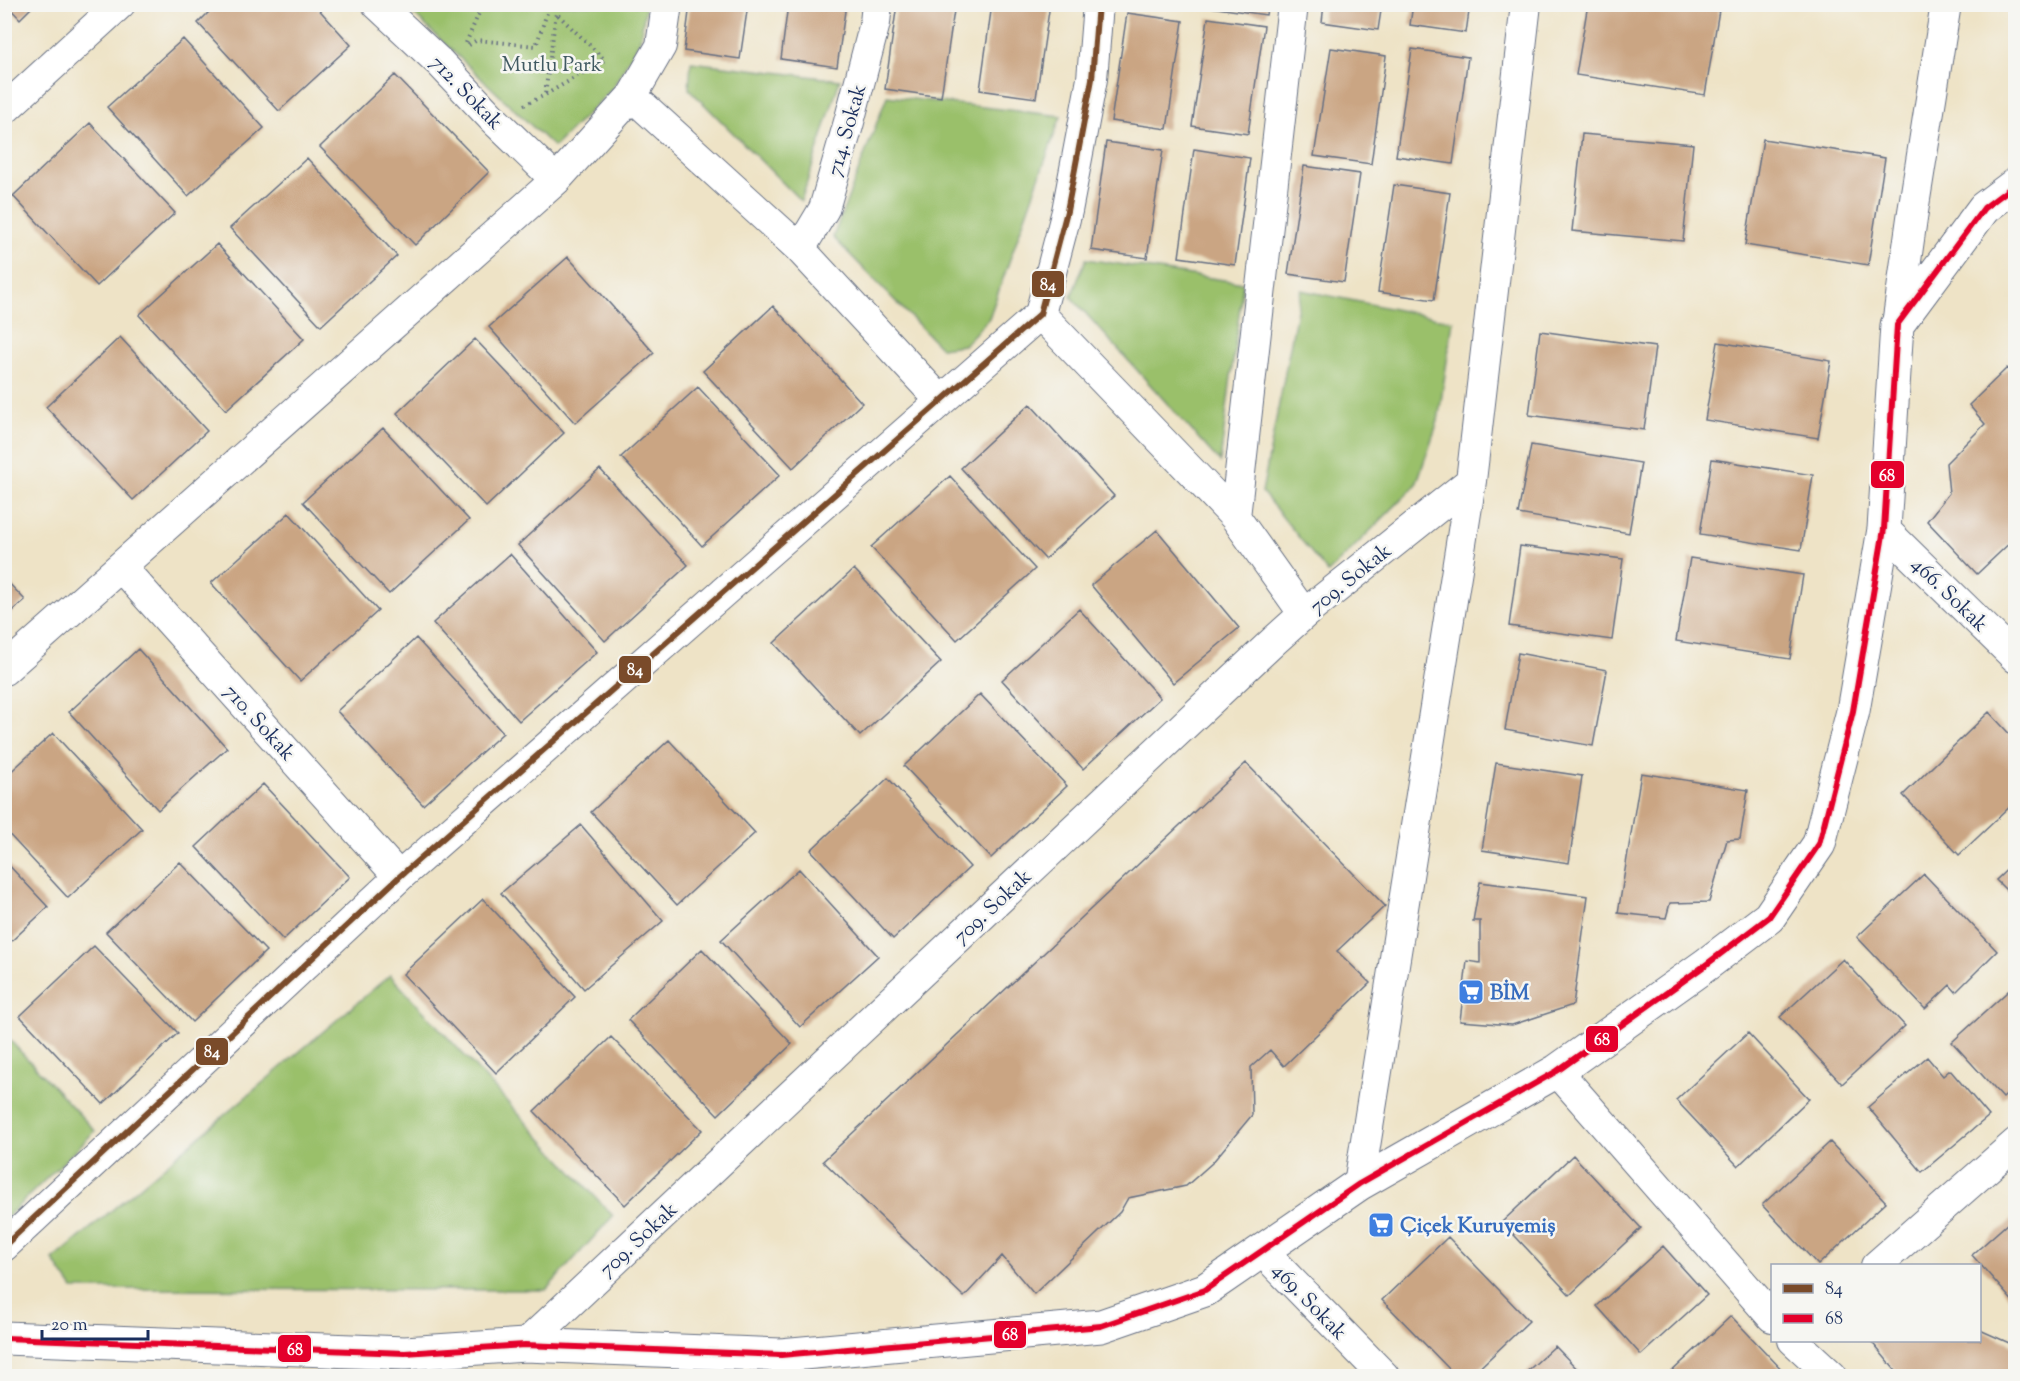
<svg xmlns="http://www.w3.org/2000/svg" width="2020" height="1381" font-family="'Sorts Mill Goudy',serif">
  <rect width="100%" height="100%" fill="#f6f6f2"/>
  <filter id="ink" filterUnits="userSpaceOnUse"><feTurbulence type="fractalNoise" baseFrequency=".0167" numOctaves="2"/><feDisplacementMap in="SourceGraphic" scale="12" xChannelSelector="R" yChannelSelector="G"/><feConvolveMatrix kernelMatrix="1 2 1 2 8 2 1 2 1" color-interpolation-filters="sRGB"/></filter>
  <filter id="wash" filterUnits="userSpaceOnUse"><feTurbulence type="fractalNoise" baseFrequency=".008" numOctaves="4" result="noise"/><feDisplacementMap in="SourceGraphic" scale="24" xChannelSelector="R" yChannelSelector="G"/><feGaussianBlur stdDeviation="1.35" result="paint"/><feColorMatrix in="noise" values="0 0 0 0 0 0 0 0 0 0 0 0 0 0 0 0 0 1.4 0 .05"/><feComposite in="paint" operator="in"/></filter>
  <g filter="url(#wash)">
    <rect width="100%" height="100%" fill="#eee3c6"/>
    <path fill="#9ac06b" stroke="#5a7864" stroke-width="1.5" d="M404,5H646L640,40L612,89L554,147Z
      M691,62L840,80L801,201L689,89Z
      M887,96L1061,116L989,318L964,345L941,348L833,237Z
      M1086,259L1243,283L1220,462L1071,297Z
      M1301,290L1453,321L1438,421L1416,485L1328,573L1262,492Z
      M390,975L613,1216L546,1290L73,1289L53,1260Z
      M5,1035L95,1131L5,1219Z"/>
    <g id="blocks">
      <path fill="#caa583" d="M6,4H35L20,19Z
        M217,4H314L351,45L279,111L198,23Z
        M690,4H748L740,59L684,51Z
        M788,4H846L837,67L781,59Z
        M897,4H955L941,97L885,89Z
        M992,4H1050L1036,98L980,90Z
        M1210,4H1268L1266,15L1210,7Z
        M1324,4H1382L1378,30L1322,22Z
        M1413,4H1470L1466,33L1410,25Z
        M1588,4H1720L1705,95L1576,75Z
        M1127,13L1183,21L1167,129L1111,121Z
        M1208,18L1264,26L1248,134L1192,126Z
        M183,39L264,128L188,196L107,107Z
        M1331,48L1386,56L1371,164L1314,156Z
        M1412,49L1468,57L1453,164L1396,156Z
        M395,75L489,172L415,245L320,147Z
        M90,123L175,213L97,286L13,196Z
        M1582,134L1693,144L1683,241L1572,231Z
        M1763,139L1885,158L1868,265L1745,245Z
        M1106,142L1163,150L1147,258L1091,250Z
        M1194,149L1250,158L1235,265L1179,257Z
        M307,158L397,256L321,326L230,228Z
        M1304,166L1360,174L1344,282L1288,274Z
        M1394,185L1450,193L1434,300L1378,292Z
        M217,244L304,339L226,410L139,315Z
        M568,257L654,353L575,423L489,327Z
        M773,306L862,403L793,468L703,371Z
        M1540,331L1655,347L1644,430L1529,415Z
        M120,337L207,431L133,500L46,407Z
        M475,339L564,433L486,507L397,413Z
        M1718,342L1831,361L1818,438L1705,420Z
        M2007,368L2016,377V537L1977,574L1927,521L1949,493L1946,463L1985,424L1969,405Z
        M698,387L780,475L702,546L621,457Z
        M1030,404L1114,496L1045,559L961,468Z
        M383,428L469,520L389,594L303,502Z
        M1531,445L1641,463L1629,533L1518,514Z
        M1712,459L1813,475L1801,550L1700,534Z
        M600,469L688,565L605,641L518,545Z
        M950,476L1035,569L957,640L871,547Z
        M289,513L378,611L300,681L211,583Z
        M1157,530L1239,628L1173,683L1091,585Z
        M1520,546L1623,559L1612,640L1509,626Z
        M510,554L597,652L519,721L433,623Z
        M1690,558L1803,575L1790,659L1676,641Z
        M854,569L941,662L860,736L774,643Z
        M4,578L25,600L4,619Z
        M1079,609L1160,698L1083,769L1002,680Z
        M416,638L503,733L423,805L337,711Z
        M138,649L227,748L158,810L69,712Z
        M1518,653L1607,670L1593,746L1505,730Z
        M980,694L1067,786L991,858L904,766Z
        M1989,712L2016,741V801L1959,855L1903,795Z
        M53,733L142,829L68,898L4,829V778Z
        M669,740L755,833L677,905L591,812Z
        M1246,763L1385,906L1337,951L1370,983L1284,1066L1270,1050L1251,1067L1252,1115L1212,1163L1186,1186L1128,1198L1120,1212L1034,1294L1002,1256L964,1297L823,1161Z
        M1496,763L1582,776L1569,863L1482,850Z
        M1641,773L1748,790L1740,839L1727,840L1709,902L1670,903L1666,918L1618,913Z
        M888,778L970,867L893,939L811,850Z
        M263,784L350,877L283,940L196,847Z
        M581,825L663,921L584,989L501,893Z
        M4,860L48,907L4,948Z
        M2016,861V900L1996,880Z
        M180,862L266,951L192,1022L106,932Z
        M799,869L878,956L800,1027L721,940Z
        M1924,874L1997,951L1956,992L1950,985L1925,1009L1857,937Z
        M1480,882L1588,896L1573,1005L1512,1025L1460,1021L1467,961L1480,963V921H1473Z
        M483,899L575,997L496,1073L403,974Z
        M94,946L178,1033L103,1104L20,1016Z
        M702,949L792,1044L718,1115L628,1020Z
        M1843,959L1905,1026L1842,1084L1780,1017Z
        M2016,984V1086L2003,1098L1952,1042Z
        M1748,1033L1809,1099L1738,1166L1676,1100Z
        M611,1037L702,1130L625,1205L534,1111Z
        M1927,1057L1943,1076L1950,1070L1989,1116L1922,1172L1868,1107Z
        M1830,1142L1886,1202L1818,1265L1762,1205Z
        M1573,1155L1641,1228L1570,1295L1502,1222Z
        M2016,1216V1305L1972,1255Z
        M1448,1237L1529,1321L1471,1376H1456L1382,1300Z
        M1663,1246L1707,1295L1641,1355L1597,1306Z
        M1731,1316L1787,1375L1667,1376Z
        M1980,1330L2016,1346V1376H1900L1870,1340H1980Z
        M1555,1346L1584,1376H1522Z"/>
    </g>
  </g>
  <g filter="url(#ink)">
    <use href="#blocks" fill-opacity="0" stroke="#656e82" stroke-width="1.5"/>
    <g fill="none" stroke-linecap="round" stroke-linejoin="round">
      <g stroke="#656e82" stroke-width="32">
        <path id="minor" d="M377,4L440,63L493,119L556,180
          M632,96L800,249L940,400
          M4,110L120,4
          M800,249L824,209L849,122L875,23L877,4
          M1040,314L1235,517L1304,614
          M1897,325L1912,218L1946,4
          M1235,517L1293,4
          M1884,529L2016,658
          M121,567L399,877
          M4,670L556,180L632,96L661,46L667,4
          M1557,1071L1772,1317
          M1359,1184L1471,481L1526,4
          M4,1246L399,877L1040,314L1067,211L1092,79L1098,4
          M1262,1251L1384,1376
          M1876,1266L2016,1143
          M1793,1340L1832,1376
          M525,1345L1275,640L1304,614L1471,481"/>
      </g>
      <g stroke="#656e82" stroke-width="35">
        <path id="tertiary" d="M4,1338L405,1353L525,1345L781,1355L1101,1326L1205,1290L1359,1184L1557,1071L1707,964L1769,917L1819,844L1853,711L1884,529L1897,325L1984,208L2016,184"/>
      </g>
      <path stroke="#656e82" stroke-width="4" stroke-dasharray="1.5 4.5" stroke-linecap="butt" d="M466,43L483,4
        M469,45L477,40L536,46L550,4
        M524,105L545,95L605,60L556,13L545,95"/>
      <use href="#minor" stroke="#fff" stroke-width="30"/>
      <use href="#tertiary" stroke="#fff" stroke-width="33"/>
      <g stroke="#f6f6f2" stroke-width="10">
        <path id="bus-1" d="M4,1246L399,877L1040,314L1067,211L1092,79L1098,4"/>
      </g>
      <g stroke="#f6f6f2" stroke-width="10">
        <path id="bus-2" d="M4,1338L405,1353L525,1345L781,1355L1101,1326L1205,1290L1359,1184L1557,1071L1707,964L1769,917L1819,844L1853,711L1884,529L1897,325L1984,208L2016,184"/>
      </g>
      <use href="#bus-1" stroke="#7a4b2a" stroke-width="6"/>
      <use href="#bus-2" stroke="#e4002b" stroke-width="6"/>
    </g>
  </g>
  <defs>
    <g id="supermarket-square" transform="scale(1.35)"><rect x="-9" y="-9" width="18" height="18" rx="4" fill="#3f7fe0" stroke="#f6f6f2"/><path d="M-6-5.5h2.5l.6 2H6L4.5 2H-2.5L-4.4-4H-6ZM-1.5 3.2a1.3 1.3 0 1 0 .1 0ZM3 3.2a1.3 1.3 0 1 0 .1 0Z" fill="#fff"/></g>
  </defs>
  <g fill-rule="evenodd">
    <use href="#supermarket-square" x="1471" y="992"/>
    <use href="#supermarket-square" x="1381" y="1225"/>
  </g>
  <g text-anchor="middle" stroke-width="5" stroke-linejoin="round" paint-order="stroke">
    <g font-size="21" fill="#415a62" stroke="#f6f6f2">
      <text x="552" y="71">Mutlu Park</text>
    </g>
    <g font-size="21" fill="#1b2f5e" stroke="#f6f6f2">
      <text transform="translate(467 92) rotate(46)" y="7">712. Sokak</text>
      <text transform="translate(846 130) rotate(-74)" y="7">714. Sokak</text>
      <text transform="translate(1350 578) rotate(-39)" y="7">709. Sokak</text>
      <text transform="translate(1950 594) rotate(44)" y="7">466. Sokak</text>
      <text transform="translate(260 722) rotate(48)" y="7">710. Sokak</text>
      <text transform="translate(992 906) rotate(-43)" y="7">709. Sokak</text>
      <text transform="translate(638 1239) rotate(-43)" y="7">709. Sokak</text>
      <text transform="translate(1310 1301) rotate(46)" y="7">469. Sokak</text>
    </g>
    <g font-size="21" font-weight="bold" fill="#366cbe" stroke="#f6f6f2" text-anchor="start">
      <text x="1490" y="999">BİM</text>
      <text x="1400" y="1232">Çiçek Kuruyemiş</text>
    </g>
  </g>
  <g stroke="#f6f6f2" stroke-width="2">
    <rect x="1031" y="270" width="34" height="28" rx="6" fill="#7a4b2a"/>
    <rect x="1870" y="460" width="35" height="29" rx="6" fill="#e4002b"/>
    <rect x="618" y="655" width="34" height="29" rx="6" fill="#7a4b2a"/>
    <rect x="1585" y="1025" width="34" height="28" rx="6" fill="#e4002b"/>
    <rect x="195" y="1037" width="34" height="29" rx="6" fill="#7a4b2a"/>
    <rect x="993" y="1320" width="34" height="29" rx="6" fill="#e4002b"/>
    <rect x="277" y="1334" width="35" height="29" rx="6" fill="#e4002b"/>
  </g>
  <g font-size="16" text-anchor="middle" font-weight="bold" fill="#fff">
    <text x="1048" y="290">84</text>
    <text x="1887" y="481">68</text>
    <text x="635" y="675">84</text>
    <text x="1602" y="1045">68</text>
    <text x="212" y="1057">84</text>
    <text x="1010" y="1340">68</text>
    <text x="295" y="1355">68</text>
  </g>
  <rect width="2020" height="1381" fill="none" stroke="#f6f6f2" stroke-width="24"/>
  <rect x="1771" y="1264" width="210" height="78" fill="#f6f6f2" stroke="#9ea6b7" stroke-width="1.5"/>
  <rect x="1783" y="1284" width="30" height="9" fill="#7a4b2a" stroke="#9ea6b7" stroke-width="1.5"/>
  <text x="1825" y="1294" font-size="18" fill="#1b2f5e">84</text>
  <rect x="1783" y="1314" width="30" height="9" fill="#e4002b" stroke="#9ea6b7" stroke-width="1.5"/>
  <text x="1825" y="1324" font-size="18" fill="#1b2f5e">68</text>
  <path d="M42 1330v9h106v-9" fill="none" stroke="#1b2f5e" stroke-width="3"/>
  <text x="51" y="1330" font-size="18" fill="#1b2f5e" stroke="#f6f6f2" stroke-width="4.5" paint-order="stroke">20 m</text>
</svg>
